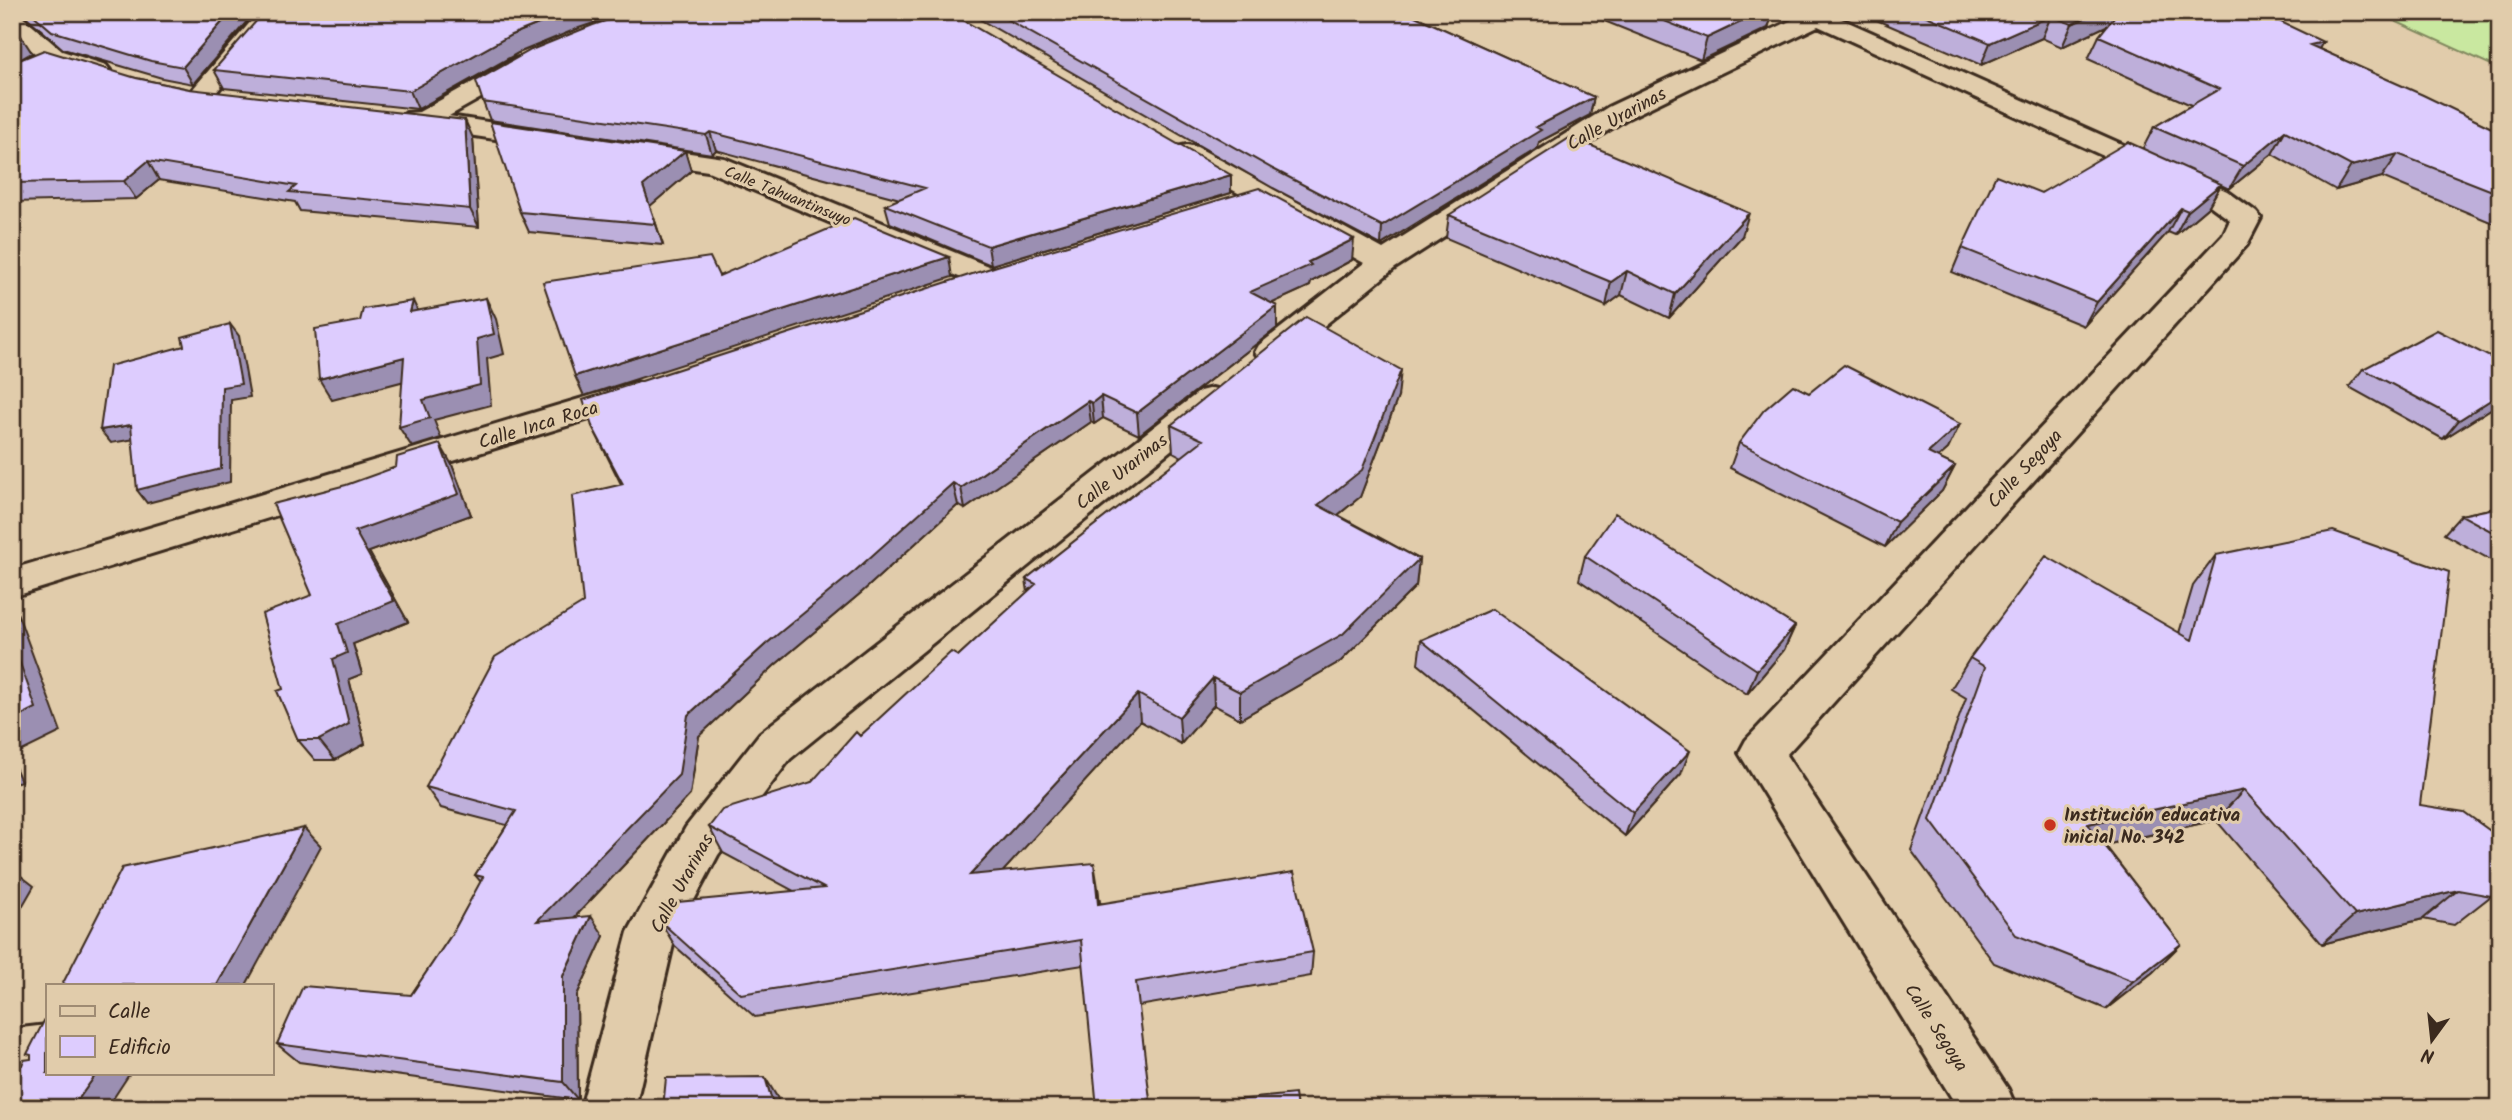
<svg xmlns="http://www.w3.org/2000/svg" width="2512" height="1120" font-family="Kalam,sans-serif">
  <rect width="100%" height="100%" fill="#e1ccab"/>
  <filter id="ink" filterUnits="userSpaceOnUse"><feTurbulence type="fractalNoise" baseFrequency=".0143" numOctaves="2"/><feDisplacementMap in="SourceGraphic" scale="14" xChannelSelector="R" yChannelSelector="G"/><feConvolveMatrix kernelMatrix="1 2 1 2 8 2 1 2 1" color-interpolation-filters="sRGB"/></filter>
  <g filter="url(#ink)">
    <path fill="#c9e8a0" stroke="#82895f" stroke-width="2" d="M2406,12H2500V69L2386,17Z"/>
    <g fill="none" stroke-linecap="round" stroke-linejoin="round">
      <g stroke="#3b2a1e" stroke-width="6">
        <path id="minor" d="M259,12H284L209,101L200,104L191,101L187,96L191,91Z
          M1809,12H1841L1837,17L2227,191L2256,212L2261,218L2247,245L1786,755L2008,1089L2016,1108H1958L1739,753L1746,740L2223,235L2230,220L2207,203L1818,26L1626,119L1395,268L1283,359L1271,362L1259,359L1255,352L1259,345L1364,263L1177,159L1173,153L1177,147L1187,145L1197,147L1383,249L1608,107Z
          M12,13L20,15L62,51L106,65L110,70L106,75L97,78L44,61L12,33Z
          M523,57L532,59L535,64L532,69L449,116L552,132L555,138L552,144L542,146L415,127L406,125L402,119L406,113L419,112L514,59Z
          M636,145L724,158L1000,271L1004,278L1000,285L989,287L978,285L708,171L626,159L622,153L626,147Z
          M636,382L648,385L653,393L648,401L12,597V569Z
          M1212,388L1224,391L1229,399L1224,407L790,759L718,855L675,936L635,1108H581L628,932L686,827L760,733L1200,391Z
          M47,1025V1073H53L12,1079V1029Z"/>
      </g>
      <use href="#minor" fill="#e1ccab" fill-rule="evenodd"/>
    </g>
    <path fill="#beafda" stroke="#3b2a1e" stroke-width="2" d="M19,12H255L193,84L162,78L63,49L22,13Z
      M967,12H1406L1594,97L1590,115L1539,142L1538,148L1381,245L1273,188Z
      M1587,12H1773L1768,28L1701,60L1587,14Z
      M1785,12H1800L1794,16Z
      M1858,12H2260L2319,49L2500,132V226L2382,177L2336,190L2272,154L2229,189L2221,185L2208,207L2175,235L2168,232L2084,326L1952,272L1962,248L2041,193L2143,148L2154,127L2191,105L2088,59L2099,36L2108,25L2062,47L2042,38L1981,65Z
      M579,28L518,53L418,109L224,88L214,70Z
      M12,29L32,53L20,60L136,78L189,89L473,138L479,227L300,211L295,202L159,180L136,199L12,202Z
      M483,102L1231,175V193L991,265L890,223L885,205L900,199L716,150L712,154L490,120Z
      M685,151L691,171L650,206L663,245L529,232L520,212Z
      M1449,215L1742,236L1669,318L1621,295L1606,306L1446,238Z
      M1352,260L1311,282L1310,286L1272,303L1277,328L1139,435L1103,418L1094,424L1091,422L965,509L958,505L862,592L775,665L699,736L690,795L574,918L604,936L577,995L578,1100L299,1062L277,1044L411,995L452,934L481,882L475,875L507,825L441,808L426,787L583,603L621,484L592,426Z
      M2500,362V403L2443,439L2349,387L2363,369Z
      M1809,393L1960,424L1948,449L1938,458L1955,466L1942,491L1885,547L1730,468L1739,443Z
      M1398,397L1360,497L1338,515L1419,559L1416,586L1341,661L1240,719L1214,705L1181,744L1140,721L1003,871L1098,888L1100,903L1313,952L1311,976L1139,1006L1083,965L755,1017L675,946L660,921L794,891L723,853L709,827L812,782L860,736L958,656L1028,592L1026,579L1182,457L1173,452L1171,425Z
      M452,465L471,515L369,552L408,622L353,644L362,674L349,679L365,744L335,760H315L298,740L283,689L312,595Z
      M2500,507V565L2444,534L2461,515Z
      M2216,555L2420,805L2491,896L2454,925L2423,919L2322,944L2216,820L2105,845L2181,944L2153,972L2106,1009L1994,963L1911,850L1966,698L1951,689L1970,658L2179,633L2193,586Z
      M1585,556L1795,626L1784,650L1747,694L1579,580Z
      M1421,640L1681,774L1625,836L1418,664Z"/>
    <path fill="#9b8fb2" stroke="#3b2a1e" stroke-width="2" d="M231,12H255L193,84L183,67Z
      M568,12H626L579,28L518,53L418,109L410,91L511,35Z
      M1762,12H1773L1768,28L1701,60L1707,38Z
      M2098,12H2124L2121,19L2062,47L2072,24Z
      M2051,16L2042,38L1981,65L1990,43Z
      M21,36L32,53L12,64V41Z
      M2323,42L2310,65V45Z
      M1594,97L1590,115L1539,142L1538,148L1381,245L1382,226L1536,127Z
      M465,120L473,138L479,227L470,209Z
      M2285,131L2272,154L2229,189L2243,166Z
      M710,132L716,150L712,154L706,135Z
      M685,151L691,171L650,206L663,245L643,186Z
      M2398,154L2382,177L2336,190L2351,166Z
      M148,161L159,180L136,199L124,181Z
      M1231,175V193L991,265L988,246Z
      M2221,184L2208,207L2175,235L2188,211Z
      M2181,208L2168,232L2084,326L2097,302Z
      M1749,213L1742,236L1669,318L1675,294Z
      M1354,239L1352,260L1311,282L1310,286L1251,313L1250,292Z
      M949,257L952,277L584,396L575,376Z
      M1627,271L1621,295L1606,306L1611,282Z
      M486,298L496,319L504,354L487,359L491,405L434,420L441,438L412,447L399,427L423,400Z
      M413,301L423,322L410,312Z
      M1277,306V328L1139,435L1137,413Z
      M230,324L239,336L250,397L231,400L230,482L147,503L137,490L222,387Z
      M404,357L416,378L332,400L319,379Z
      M1401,370L1398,397L1360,497L1317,532L1318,505Z
      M2500,394V403L2443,439L2459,420Z
      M1101,396L1103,418L1094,424L1092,403Z
      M1088,401L1091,422L965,509L961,488Z
      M1960,424L1948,449L1916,477L1928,453Z
      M131,425L141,438L111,443L100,430Z
      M440,444L452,465L471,515L369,552L408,622L353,644L362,674L349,679L365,744L335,760L319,740L333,659L338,624L355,531Z
      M1955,466L1942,491L1885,547L1897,522Z
      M953,483L958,505L862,592L775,665L699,736L690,795L552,941L537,921L688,715L766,644Z
      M1419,559L1416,586L1341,661L1240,719V692Z
      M12,602L14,604L61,732L12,756Z
      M1795,626L1784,650L1747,694L1757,670Z
      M1213,678L1214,705L1181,744L1179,717Z
      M1138,694L1140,721L977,900L970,875Z
      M1690,751L1681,774L1625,836L1633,813Z
      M12,760L21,781L12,784Z
      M2244,790L2216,820L2065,854L2088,824Z
      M304,828L321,846L246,985H217Z
      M1094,863L1098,888L1102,928L1098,904Z
      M12,869L34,886L12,924Z
      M2458,890L2423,919L2322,944L2355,915Z
      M591,916L604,936L577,995L578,1100L563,1082V976Z
      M2181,944L2153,972L2106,1009L2133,981Z
      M97,1073H130L107,1108H72Z
      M765,1077L777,1097L781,1108H774Z"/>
    <path fill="#ddccfe" stroke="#3b2a1e" stroke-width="2" d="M30,12H231L183,67L151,61L52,31Z
      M264,12H568L511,35L410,91L214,70Z
      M633,12H949L1231,175L988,246L885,205L925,188L710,132L706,135L483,102L476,81L531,50L593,25Z
      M994,12H1406L1594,97L1536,127L1541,130L1382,226L1273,169Z
      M1642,12H1762L1707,38Z
      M1917,12H2098L2072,24L2051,16L1990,43Z
      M2118,12H2260L2323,42L2310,45L2423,95L2500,132V194L2398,154L2351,166L2285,131L2243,166L2154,127L2219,89L2099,36Z
      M12,29L21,36L12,41Z
      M44,50L136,78L189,89L465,120L470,209L289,192L296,186L148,161L124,181L12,183V63Z
      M490,122L685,151L643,186L656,224L520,212Z
      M1571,137L1749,213L1675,294L1627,271L1611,282L1449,215Z
      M2128,142L2221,184L2188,211L2181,208L2097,302L1962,248L1996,175L2041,193Z
      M1259,188L1354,239L1308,262L1311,265L1250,292L1277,306L1137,413L1101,396L1092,403L1088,401L961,488L953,483L855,571L766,644L688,715L679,775L537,921L591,916L563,976V1082L277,1044L303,986L411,995L452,934L483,877L475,875L516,811L426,787L495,657L583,603L572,496L623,484L592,426L583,400L997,266Z
      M854,218L949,257L575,376L543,282L710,257L719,276Z
      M486,298L494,334L477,339L480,385L423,400L430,418L399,427L404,357L319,379L315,329L360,321L363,309L413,301L410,312Z
      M1306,317L1401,370L1362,470L1318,505L1419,559L1343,634L1240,692L1213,678L1179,717L1138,694L970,875L1094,863L1098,904L1294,872L1313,952L1136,982L1151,1108H1097L1081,940L741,994L660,921L667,903L824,888L709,827L722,810L812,782L856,732L860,736L951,652L958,656L1036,584L1026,579L1203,440L1171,425Z
      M230,324L241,384L222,387L221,469L137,490L131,425L100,430L109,366L184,346L182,337Z
      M2437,330L2500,362V394L2459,420L2363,369Z
      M1844,365L1960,424L1928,453L1955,466L1897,522L1739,443L1764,410L1793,385L1809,393Z
      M440,444L459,494L355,531L394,601L338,624L347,653L333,659L349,724L319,740H298L277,691L283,689L262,614L312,595L273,504L346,485L396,467L397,457Z
      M2500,507V536L2461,515Z
      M1615,513L1795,626L1757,670L1585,556Z
      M2333,531L2449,572L2420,805L2464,812L2500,838V882L2491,896L2458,890L2355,915L2244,790L2088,824L2181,944L2133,981L2016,935L1930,820L1985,667L1970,658L2046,556L2192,640L2216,555Z
      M1492,609L1690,751L1633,813L1421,640Z
      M12,641L36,708L12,720Z
      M304,828L217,985H62L122,868Z
      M47,1015V1073H97L72,1108H12V1065H22L24,1060L31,1059V1055L27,1054Z
      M765,1077L774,1108H663L666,1078Z
      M1295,1094L1297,1108H1208L1207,1103Z"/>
  </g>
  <circle fill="#c8321e" stroke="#e1ccab" stroke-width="2.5" cx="2050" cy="825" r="7"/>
  <g text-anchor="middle" stroke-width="6" stroke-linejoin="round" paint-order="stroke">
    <g font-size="16" fill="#3b2a1e" stroke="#e1ccab">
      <text transform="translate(788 195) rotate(22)" y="6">Calle Tahuantinsuyo</text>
    </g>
    <g font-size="19" fill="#3b2a1e" stroke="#e1ccab">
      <text transform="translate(1616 118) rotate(-29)" y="7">Calle Urarinas</text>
      <text transform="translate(538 424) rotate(-17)" y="7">Calle Inca Roca</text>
      <text transform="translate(2024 468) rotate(-47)" y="7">Calle Segoya</text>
      <text transform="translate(1121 471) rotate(-38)" y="7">Calle Urarinas</text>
      <text transform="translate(681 883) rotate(-61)" y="7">Calle Urarinas</text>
      <text transform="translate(1937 1027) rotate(57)" y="7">Calle Segoya</text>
    </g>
    <g font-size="19" font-weight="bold" fill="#3b2a1e" stroke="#e1ccab" text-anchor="start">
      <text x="2064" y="821">Institución educativa<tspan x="2064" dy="22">inicial No. 342</tspan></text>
    </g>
  </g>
  <rect width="2512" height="1120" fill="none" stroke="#e1ccab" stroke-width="42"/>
  <rect x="21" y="21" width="2470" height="1078" fill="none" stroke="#3b2a1e" stroke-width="2.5" filter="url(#ink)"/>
  <rect x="46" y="984" width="228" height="91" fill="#e1ccab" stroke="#9f8b73" stroke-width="2"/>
  <rect x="60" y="1006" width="35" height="10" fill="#e1ccab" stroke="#9f8b73" stroke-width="2"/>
  <text x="108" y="1018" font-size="21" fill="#3b2a1e">Calle</text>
  <rect x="60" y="1036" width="35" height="21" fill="#ddccfe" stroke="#9f8b73" stroke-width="2"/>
  <text x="108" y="1054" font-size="21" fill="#3b2a1e">Edificio</text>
  <g transform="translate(2432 1040) rotate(195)" stroke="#e1ccab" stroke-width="5" paint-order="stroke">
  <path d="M0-5L12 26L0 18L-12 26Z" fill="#3b2a1e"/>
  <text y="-10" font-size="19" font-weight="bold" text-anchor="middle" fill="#3b2a1e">N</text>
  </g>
</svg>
